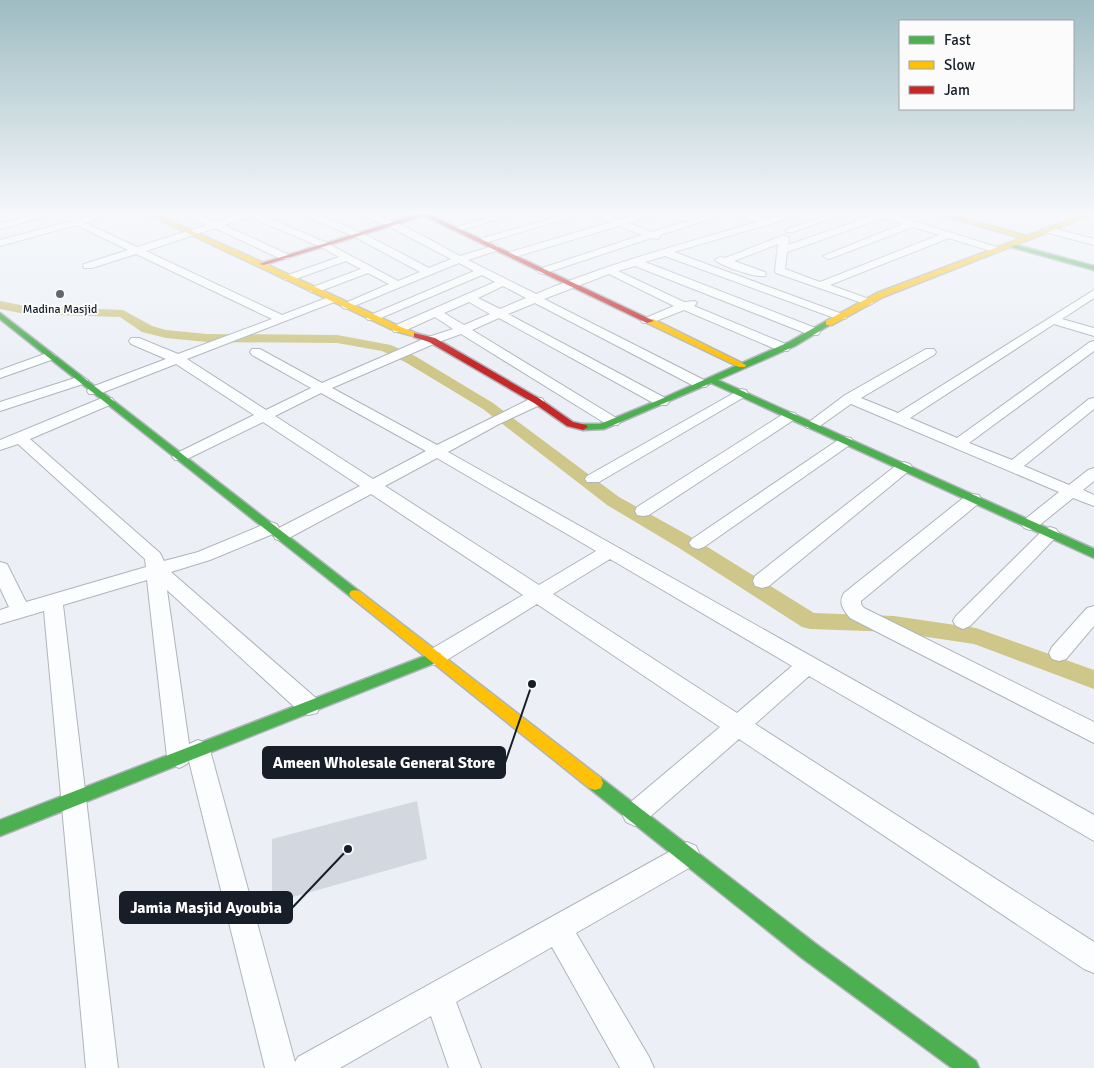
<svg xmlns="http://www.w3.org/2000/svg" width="1094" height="1068" font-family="Signika,sans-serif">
  <rect width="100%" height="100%" fill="#ecf0f6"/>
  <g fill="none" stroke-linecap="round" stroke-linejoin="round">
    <path fill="#cfc789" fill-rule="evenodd" d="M0,301L25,306L123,310L152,326L166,330L207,334L337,335L391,345L415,356L493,403L619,497L693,538L814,613L894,616L976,628L1094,670V689L974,644L894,632L810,629L802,627L679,548L607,505L483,409L405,362L382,351L337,343L207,342L166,338L142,332L120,317L25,314L0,309Z"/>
  </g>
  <path fill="#d2d7e0" d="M417,801L427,859L272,903V839Z"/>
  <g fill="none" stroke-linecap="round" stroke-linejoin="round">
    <g stroke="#afb4bb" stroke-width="2">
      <path id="street" d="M44,213H57L0,229V223Z
        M102,213H114L85,223L137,247L207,225L186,215L185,213H195L216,222L244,213H257L327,243L398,281L420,272L353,236L298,213C325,210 402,254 429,268L451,259L388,226L356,213C382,210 435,243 460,256L496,245L499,246V250L468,260L536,294C607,264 682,244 757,222L734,215L733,213H745L767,219L790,213H802L801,215L674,252L845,315L847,317L845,319H837L665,256L645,262L818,329L820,332L818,335H810L635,266L618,271L684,302L695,301L697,303L694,306L788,345L790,348L788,351H780L684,310L651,323H643L641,321L643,319L674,306L609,274L544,299L706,381L708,384L706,387H696L535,303L508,314L667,399L669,402L667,405H657L499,318L472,330L618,419L620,422L618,425H608L461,334L436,343L332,388L437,445L532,398H542L544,401L542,404L499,424L448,452L1094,815V841L809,676L755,724L1094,942V973L1084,969L739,739L644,822L635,826L626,822L622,814L626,806L720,727L537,604L442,663L435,665L428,663L425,657L428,651L523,595L371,494L287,539L281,541L275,539L273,534L210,560L171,572L317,699L320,706L317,713L309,715L301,713L167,590L189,744L198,740L206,743L210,750L295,1062L298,1057L687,842L696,846L700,855L696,864L576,933L649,1057L654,1068H620L552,947L456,1002L481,1068H449L431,1016L340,1068H265L189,761L187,764L179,768L171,764L167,757L147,580L63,605L118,1068H86L44,611L0,624V610L9,607L0,588V562L7,564L26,602L146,567L145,559L18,444L0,450V440L102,398H112L114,401L112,404L30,439L160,553L164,561L198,552L265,524L271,522L277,524L279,528L360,486L263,422L185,460H175L172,457L175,454L254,415L176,364L99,394H89L87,391L89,388L166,359L131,344L129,341L131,338H139L178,354L272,319L136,254L92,268H84L83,266L84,264L128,250L76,225L0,246V240ZM250,217L321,247L339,257L285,276L284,278L285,280H293L346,261L361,269L310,288L309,290L310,292H318L368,273L389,284L343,304L341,306L343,308L347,309L459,263L474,271L368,316L366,318L368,320H376L482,275L495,282L394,326L392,329L394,332H402L435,317L453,329L428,337L322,383L260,349H252L250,352L252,355L311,388L266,410L187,359L337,301L339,299L337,297H329L282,315L146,251L215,228L281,259H289V255L224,225ZM503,286L526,298L500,309L478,298ZM469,302L490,314L464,325L444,313ZM321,393L426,451L373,479L275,416ZM437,458L596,551L539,585L385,486ZM610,559L792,666L737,713L553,594Z
        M505,213H517L456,232L451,229Z
        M572,213H584L485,243H479L477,241L479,239Z
        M592,213H603L620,220L644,213H656L655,215L629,223L651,232L717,213H729L660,235L659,239L651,238L543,274L539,273L538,271L539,269L642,235L619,226L515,257L511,258L506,255L507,253L611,222Z
        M835,213H847L793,232H787L785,230Z
        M871,213H887L1000,248L1002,250L997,253L949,238L830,285L872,300L874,302L872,304L868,305L776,273L775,271L778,244L734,261L765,272L766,274L765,276C756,278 721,266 715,260L720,257L725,258L784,235L789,238L788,245L874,215ZM883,218L903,224L823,256L828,259L832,258L913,227L939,235L820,282L785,269L787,252Z
        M1048,227L1094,239V245L1045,232V228Z
        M1094,290V298L1062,319L1094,328V336L1054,324L910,418L957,438L1090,342L1094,341V351L969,443L1012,460L1089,399L1094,398V409L1024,466L1069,485L1088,470L1094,468V481L1083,490L1094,495V506L1073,498L1036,528L1030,530L1024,528L1021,524L1024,520L1059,492L851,404L817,428H807L805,425L845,395L926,349H934L936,352L934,355L861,398L898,413Z
        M50,352L56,356L54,359L0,378V370Z
        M81,376L88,380L86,383L0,411V402Z
        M741,389L746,390L748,393L746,396L599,482H587L585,479L587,476Z
        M790,412L795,413L797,416L795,419L649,515L643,516L637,515L635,511L637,507L785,413Z
        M846,437L851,438L853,441L851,444L704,547L698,549L692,547L689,543L692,539L841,438Z
        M904,462L910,464L912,467L910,470L769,586L762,588L755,586L753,581L755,576L898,464Z
        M973,494L979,495L981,499L979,503L861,601V604L864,608L1094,722V743L850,618C843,610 838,603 844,593L967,495Z
        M1050,527L1056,529L1059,533L1056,537L970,626L963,629L956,626L953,621L956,616L1044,529Z
        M1094,606V626L1066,659L1059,661L1052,659L1049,653L1052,647L1087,608Z"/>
    </g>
    <g stroke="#afb4bb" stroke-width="3">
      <path id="fast" d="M1009,243L1094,266V270L1007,246L1006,245Z
        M0,313L359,591L361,594L359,597H351L0,319Z
        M826,321L833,323L795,346L718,380L1094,549V558L711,383L604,429L583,430L578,427L583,424H600L659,400L789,342Z
        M435,652L440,653L442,657L440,661L0,836V820Z
        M595,776L601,778L816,944L976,1061L979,1068H952L802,958L589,788L587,783L589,778Z"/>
    </g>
    <g stroke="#afb4bb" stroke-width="3">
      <path id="slow" d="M145,213H152L264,263L401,327L421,335L417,337L395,331Z
        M934,213H942L1027,236L1088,213H1094V214L883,297L832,325H826V321L877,293L1022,238Z
        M647,319H653L746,365L745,367H739L647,323Z
        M355,590L359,591L601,778L603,783L601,788L595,790L589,788L351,597L349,594L351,591Z"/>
    </g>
    <g stroke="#afb4bb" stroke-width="3">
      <path id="jam" d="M422,213H432L430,215L654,321L647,323L424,216L264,265L259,264Z
        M414,333L435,338L540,399L573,422L586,425L588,427L583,430L567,426L534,403L429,342L414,337Z"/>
    </g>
    <use href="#street" fill="#fcfdfe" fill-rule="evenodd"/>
    <use href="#fast" fill="#4caf50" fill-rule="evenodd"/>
    <use href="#slow" fill="#ffc107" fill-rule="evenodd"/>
    <use href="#jam" fill="#c62828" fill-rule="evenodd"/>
  </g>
  <linearGradient id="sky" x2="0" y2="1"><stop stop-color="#9ebcc2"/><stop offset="0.59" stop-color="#f6f8fb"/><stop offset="1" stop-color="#f6f8fb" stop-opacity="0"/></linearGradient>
  <rect width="1094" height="362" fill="url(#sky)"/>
  <circle fill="#626870" stroke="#fbfbfb" stroke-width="2" cx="60" cy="294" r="5"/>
  <g text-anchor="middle" stroke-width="4" stroke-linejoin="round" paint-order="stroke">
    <g font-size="12" fill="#171e28" stroke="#fbfbfb">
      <text x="60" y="313">Madina Masjid</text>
    </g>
  </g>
  <path fill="none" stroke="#171e28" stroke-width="2" d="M532 684L505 763M348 849L292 908"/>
  <g fill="#171e28" stroke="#fbfbfb" stroke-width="2">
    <circle cx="532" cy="684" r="5"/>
    <circle cx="348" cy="849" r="5"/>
  </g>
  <g fill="#171e28" stroke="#171e28" stroke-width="2">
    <rect x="263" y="747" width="242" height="31" rx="5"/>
    <rect x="120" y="892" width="172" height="31" rx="5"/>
  </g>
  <g font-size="16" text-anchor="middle" font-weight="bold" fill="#fff">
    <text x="384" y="768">Ameen Wholesale General Store</text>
    <text x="206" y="913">Jamia Masjid Ayoubia</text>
  </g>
  <rect x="899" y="20" width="175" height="90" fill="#fbfbfb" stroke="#a0a3a7"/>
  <rect x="909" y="36" width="25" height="8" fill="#4caf50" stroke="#a0a3a7"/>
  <text x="944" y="45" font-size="15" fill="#171e28">Fast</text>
  <rect x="909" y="61" width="25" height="8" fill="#ffc107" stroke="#a0a3a7"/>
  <text x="944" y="70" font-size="15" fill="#171e28">Slow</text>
  <rect x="909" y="86" width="25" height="8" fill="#c62828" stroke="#a0a3a7"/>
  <text x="944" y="95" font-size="15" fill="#171e28">Jam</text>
</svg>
